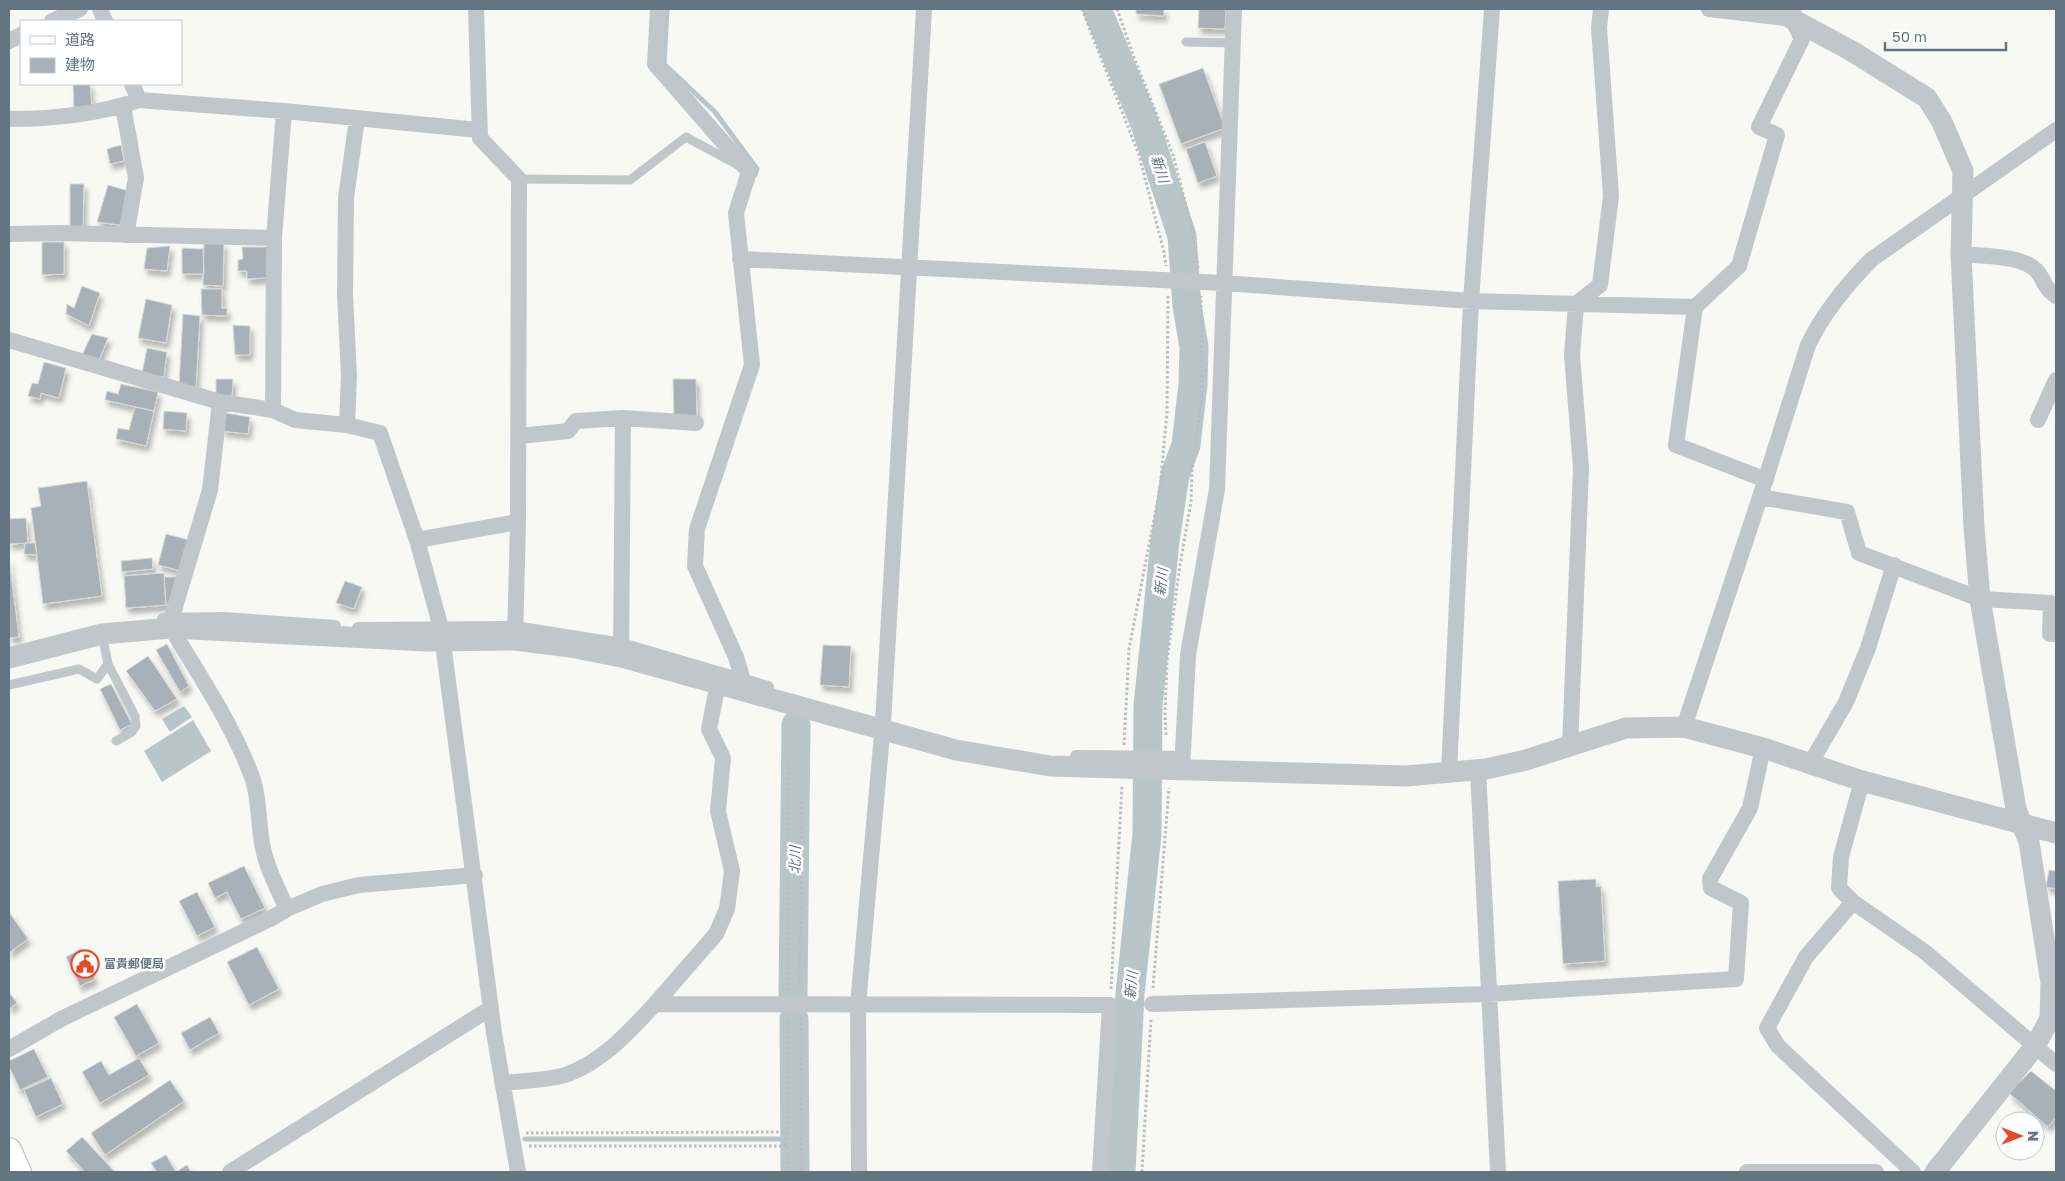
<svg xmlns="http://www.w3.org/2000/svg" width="2065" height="1181" font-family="'Golos Text','Noto Sans JP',sans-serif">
  <defs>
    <filter id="shadow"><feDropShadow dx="3" dy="5.5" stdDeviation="2.5" flood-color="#0004"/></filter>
  </defs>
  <rect width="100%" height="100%" fill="#f8f8f5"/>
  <path fill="#b8c6c9" d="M184,706L192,717L170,732L162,719Z
    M193,720L211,751L162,782L144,751Z"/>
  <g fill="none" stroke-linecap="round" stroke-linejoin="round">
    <path stroke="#b8c6c9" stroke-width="5" d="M667,9L664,64L715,112L757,169L755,175
      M525,1139H795"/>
    <path stroke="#b8c6c9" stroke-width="29" d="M1097,9L1145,124L1182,236L1187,306L1194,347L1193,384L1186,445L1175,475L1165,541L1148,706L1147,834L1130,994L1121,1172
      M793,995L796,725
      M794,1019L795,1172"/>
  </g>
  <path fill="#a8b1b7" stroke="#dadad8" filter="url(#shadow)" d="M1136,9H1164V16L1136,14Z
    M1199,9H1226L1225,29L1198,28Z
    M1203,68L1225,128L1181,144L1159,84Z
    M73,84H90L92,107L74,111Z
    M1205,142L1217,176L1198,183L1186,149Z
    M121,145L124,161L110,164L107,149Z
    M70,184H84L83,229H70Z
    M108,185L129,191L120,225L97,222Z
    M42,242H64V274L42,275Z
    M204,243H224L223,286L203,285Z
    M170,246L167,271L144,269L147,248Z
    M242,247H268L267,278L247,279V271H238V260L243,259Z
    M182,248L203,249L204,274H182Z
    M82,286L100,293L89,326L66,314L67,304L74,308Z
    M201,289H222V308H227V316L202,315Z
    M146,299L172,305L166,343L138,338Z
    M183,314L200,316L196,387L179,386Z
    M233,325L250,326V355H235Z
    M92,334L108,338L98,363L81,357Z
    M147,348L167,352L164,377L142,373Z
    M44,362L66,368L59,398L41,393L40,399L28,396L32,383L38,384Z
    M216,379H233L232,396H216Z
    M673,379H696L697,419L674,418Z
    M121,384L158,392L154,411L105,400L107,391L118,394Z
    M135,407L154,411L146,446L116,439L118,428L129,430Z
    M164,411L187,413L186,431L163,429Z
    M225,413L250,417L248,434L222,431Z
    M87,481L102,596L43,604L31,508L41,506L38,488Z
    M26,518L28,543L9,544V519Z
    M166,534L189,540L181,571L158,565Z
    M25,543H35L37,555L24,554Z
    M152,558L153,569L122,572L121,561Z
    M9,559L19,637L9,638Z
    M164,573L166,605L126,608L124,576Z
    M164,577H179L172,601L166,605Z
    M345,581L362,587L354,609L336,603Z
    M167,644L189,686L180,692L156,650Z
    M823,645L851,646L849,687L820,685Z
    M148,656L177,699L155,711L126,671Z
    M111,684L132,724L120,730L100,689Z
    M244,866L265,908L241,919L227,892L215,898L208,883Z
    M2049,870L2056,871V889L2046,887Z
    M1596,879V887L1601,886L1605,961L1563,964L1558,881Z
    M197,892L215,927L197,936L179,901Z
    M9,912L28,939L9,953Z
    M257,947L279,989L249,1005L227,962Z
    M81,949L95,979L80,986L66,957Z
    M9,992L17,1003L9,1009Z
    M137,1004L159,1043L136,1056L114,1017Z
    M210,1017L219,1033L190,1050L181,1033Z
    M34,1049L48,1077L20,1090L9,1066V1061Z
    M139,1058L149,1075L100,1103L82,1072L101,1061L109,1075Z
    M2031,1071L2056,1091V1117L2048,1127L2009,1093Z
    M51,1078L63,1104L36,1117L24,1090Z
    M170,1080L184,1101L105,1155L91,1133Z
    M82,1137L115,1172H85L66,1151Z
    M166,1155L176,1172L187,1165L191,1172H157L151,1163Z"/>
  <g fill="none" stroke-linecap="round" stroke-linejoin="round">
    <g stroke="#b3babe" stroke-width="26">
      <path id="secondary" d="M9,1150L19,1172"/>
    </g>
    <path stroke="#b9bdc0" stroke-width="3" stroke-dasharray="2.5 2.5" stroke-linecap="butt" d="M1082,9L1139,155L1164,252L1166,266
      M1117,9L1136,63L1173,155L1191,225L1198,268
      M1166,735L1165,713L1167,661L1180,564L1191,502L1192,469L1202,400L1201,296
      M1124,745L1129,649L1160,488L1167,412L1168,294
      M1153,988L1169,788
      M800,989L802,802
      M1111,989L1122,786
      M787,990L789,763
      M801,1018V1172
      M786,1132V1146
      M526,1133L788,1132L787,1019
      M529,1146H788V1172
      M1142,1172L1151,1019"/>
    <path stroke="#c1c6ca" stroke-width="9" d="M1186,42L1232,43
      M519,179L630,180L686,137L736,164
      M102,634L108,664L135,716L136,726L132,732L116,741
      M9,685L79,669L97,679L108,664"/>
    <path stroke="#c1c6ca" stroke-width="12" d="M163,619L223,618L335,626
      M358,628L515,627L622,644L768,687
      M1076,756L1182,757"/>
    <path stroke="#c1c6ca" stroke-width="16" d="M100,9L105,21
      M476,9L480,138L519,179L518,522L515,640
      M658,9L655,64L749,172L736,213L752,365L697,529L695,566L736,657L743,680L741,690
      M1709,9L1792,19L1802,39L1759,127L1777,135L1739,266L1695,307L1676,445L1766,480
      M52,21L80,9
      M9,41L21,35
      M132,84L139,100
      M123,106L136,178L126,235
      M9,119C52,119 97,115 139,100L284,111L479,130
      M9,234L59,233L274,238
      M1961,254C1982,256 2023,255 2037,271C2045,281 2044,288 2056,296
      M740,259L1223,283L1471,301L1695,307
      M9,340L220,402L273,410L295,420L347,425L380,433L417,540L441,628L494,1033L518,1172
      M220,402L210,490L172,617L171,628C200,677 234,726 253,780C260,802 258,826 263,848C267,869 278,889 287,909
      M273,410L274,238L284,111
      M2038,420L2056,380
      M347,425L349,376L345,294L346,198L357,119
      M519,436L568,431L576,421L623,418L696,423
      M1760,497L1847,512L1859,553L1980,599L2051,603L2050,634H2056
      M417,540L518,522
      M621,657L623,418
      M1684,727L1760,497L1808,345C1824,312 1846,285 1872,259L2056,130
      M1570,747L1581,468L1572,355L1576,304L1600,285L1611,196L1599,28L1601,9
      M1810,764L1846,702L1868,648L1894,565
      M1182,770L1188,655L1217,489L1234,9
      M1478,770L1498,1172
      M1449,773L1471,301L1492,9
      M1862,781L1841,857L1839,888L1853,902L1925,952L2056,1064
      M1853,902L1806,957L1767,1028L1778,1046L1913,1172
      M655,1004L716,934L727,909L732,871L718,811L723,758L709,729L718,683
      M1152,1004L1487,994L1736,979L1741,903L1711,888L1710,879L1750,808L1763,748
      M9,1049L61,1019L270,919L287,909L322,894L359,885L475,875
      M503,1083C519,1081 554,1080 568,1074C603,1061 630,1031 655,1004L1110,1005L1100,1172
      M230,1172L491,1008
      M859,1172L858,1005L883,723L924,9
      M1747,1172H1876"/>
    <path stroke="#c1c6ca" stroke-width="21" d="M1790,9L1792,19L1850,50L1927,98L1942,122L1963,171L1961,254L1974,527L1980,599L2016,809L2029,842L2051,983L2050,1019L2035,1046L1935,1172
      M9,658L102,634L171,628L428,641L515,640L570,647L621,657L956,750L1050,766L1406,776L1486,769L1526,760L1626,728L1684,727L1763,748L1862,781L2056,833"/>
    <use href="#secondary" stroke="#fff" stroke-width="24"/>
  </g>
  <defs>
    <g id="civic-ring" transform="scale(1.4375)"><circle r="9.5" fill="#fff" stroke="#e74a27" stroke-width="1.5"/><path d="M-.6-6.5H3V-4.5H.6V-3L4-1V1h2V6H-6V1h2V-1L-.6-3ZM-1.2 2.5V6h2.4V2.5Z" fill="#e74a27"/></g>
  </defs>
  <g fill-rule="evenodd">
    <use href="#civic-ring" x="85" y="964"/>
  </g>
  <g text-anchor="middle" stroke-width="5" stroke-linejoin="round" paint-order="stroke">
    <g font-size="12" font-weight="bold" fill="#627581" stroke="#fff" text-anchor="start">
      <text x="104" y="968">富貴郵便局</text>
    </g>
    <g font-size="14" font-style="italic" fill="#5e757c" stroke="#fff">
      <text transform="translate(1160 169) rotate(72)" y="5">新川</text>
      <text transform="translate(1161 582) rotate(-84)" y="5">新川</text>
      <text transform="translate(795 860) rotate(-89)" y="5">北川</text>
      <text transform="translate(1131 985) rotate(-85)" y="5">新川</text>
    </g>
  </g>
  <rect width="2065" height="1181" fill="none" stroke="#627581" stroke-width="20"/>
  <rect x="20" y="20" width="162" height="65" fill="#ffffff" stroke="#c0c8cd"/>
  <rect x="30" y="36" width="25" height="8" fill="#ffffff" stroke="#c0c8cd"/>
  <text x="65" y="45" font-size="15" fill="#627581">道路</text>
  <rect x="30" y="58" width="25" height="15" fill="#a8b1b7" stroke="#c0c8cd"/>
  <text x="65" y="70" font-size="15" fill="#627581">建物</text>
  <g transform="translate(2020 1136) rotate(90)"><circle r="24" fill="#ffffff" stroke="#c0c8cd"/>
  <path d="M0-4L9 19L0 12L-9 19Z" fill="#e74a27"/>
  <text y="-8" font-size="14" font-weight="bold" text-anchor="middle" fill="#627581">N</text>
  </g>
  <path d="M1885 42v8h121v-8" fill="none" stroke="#627581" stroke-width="2.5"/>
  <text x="1892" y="42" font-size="15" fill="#627581" stroke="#ffffff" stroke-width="4" paint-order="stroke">50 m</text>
</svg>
